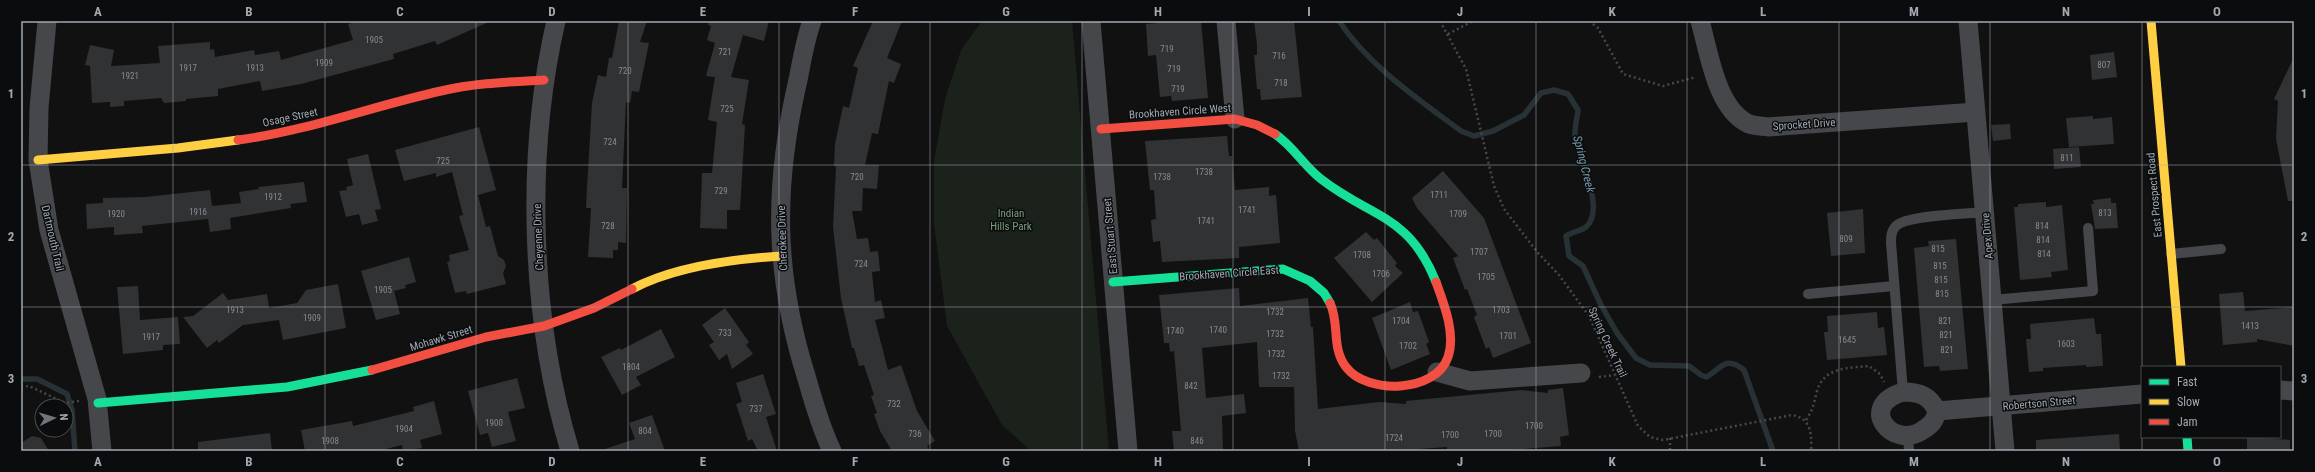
<svg xmlns="http://www.w3.org/2000/svg" width="2315" height="472" font-family="'Roboto Condensed',sans-serif">
  <rect width="100%" height="100%" fill="#111"/>
  <path fill="#1b211b" d="M982,21H1072L1109,451H1031L1002,425L947,326L934,224V161L945,99L961,50Z"/>
  <g fill="none" stroke-linecap="round" stroke-linejoin="round">
    <path stroke="#283236" stroke-width="5.5" d="M1339,21C1370,67 1417,98 1461,131L1474,136L1493,131L1524,115L1541,93L1554,90L1568,94L1578,110C1577,119 1574,130 1575,138C1579,158 1606,210 1586,227C1581,231 1572,232 1566,236L1569,256L1583,266L1600,303L1617,333L1636,358L1650,365L1689,366L1701,375L1706,377C1721,370 1724,354 1744,370L1773,451
      M21,379H37L67,394L72,410L75,451"/>
  </g>
  <path fill="#313233" d="M359,21H491L437,45L435,41L393,54L394,59L301,84L262,91L260,81L218,89V96L186,99V101L164,103L161,98L124,101V106L110,107V102L92,103L90,66L85,65L90,45L114,50L111,66L160,63L158,46L210,42V50L214,49L215,57L254,50L255,55L279,51L281,60L353,40L348,24Z
    M619,21H647L640,42L649,43L639,92L632,91L630,103L626,102L622,188H627L626,243L618,242V250H613V258L588,257L591,208H586L587,187L592,103L598,75L606,77L609,58H612Z
    M709,21H769L764,41L743,35L731,77L749,80L742,124L745,125L740,210H727V229L700,228L702,173H712L717,122L708,120L715,77L706,76L715,43L707,40L711,26L708,25Z
    M873,21H902L887,58L901,64L894,83L889,81L878,134L872,133L865,165H879L877,189L863,188L862,211H852L857,239L868,238L870,252L878,251L880,271L872,272L875,302L881,300L885,318L875,320L888,370L901,365L917,411L935,441L927,446L930,451H892L880,431L874,414L877,413L871,396L874,395L864,365L859,366L854,348H852L841,298L833,227L836,167L834,166L835,144L843,106L849,108L858,68L853,66Z
    M1156,21H1201L1208,98L1172,101L1171,96L1160,97L1156,55L1148,56L1146,24L1157,23Z
    M1254,21H1294L1302,97L1261,100L1260,89H1257L1254,55H1257V44Z
    M2114,52L2117,77L2092,80L2090,55Z
    M2294,57V201H2288L2276,139L2278,101L2274,99Z
    M2093,116V119L2112,117L2114,144L2069,147L2066,118Z
    M2010,124L2011,139L1993,141L1991,125Z
    M479,127L496,190L478,195L486,227L490,226L498,256L504,260L506,266L503,273L506,284L467,294L466,291L455,293L447,262L450,261L449,255L469,250L459,216L463,215L452,172L436,177V173L404,181L395,150Z
    M1227,136L1229,156H1232L1235,190L1269,187V196L1276,195L1280,243L1239,247V258L1162,262L1160,241L1153,242L1151,220L1156,219L1154,190H1150L1145,141Z
    M2079,147L2081,167L2054,169L2053,149Z
    M368,154L381,209L375,210L378,221L362,225L359,214L346,217L339,191L347,190L346,187L353,185L347,159Z
    M1443,171L1484,218L1531,343L1493,358L1489,347L1486,349L1474,317L1477,315L1467,289L1465,290L1453,258L1458,256L1417,208L1412,198Z
    M304,182L307,202L290,204L291,208L230,218L231,229L210,232L208,219L142,226L143,233L114,235V227L87,229L86,204L103,203V198L145,197L210,190L212,206L241,203L239,192L259,189L258,187Z
    M2111,198V203H2116L2118,228L2095,229L2091,204H2094L2093,200Z
    M2046,202V207L2062,205L2068,270L2051,272L2052,277L2020,280L2014,207H2018V204Z
    M1863,209L1865,253L1831,256L1827,213Z
    M1366,232L1374,240L1377,238L1397,263L1395,266L1403,273L1372,302L1334,258Z
    M1956,239L1968,369L1940,371L1939,366L1924,367L1914,248L1929,246L1928,241Z
    M409,257L416,282L405,285L406,288L394,291L400,314L376,320L361,271Z
    M338,284L346,328L283,340L279,320L243,325L219,343L217,340L207,348L183,317L193,316L223,293L228,300L267,294L269,308L297,303L306,290Z
    M138,286L140,320L178,317L180,344L163,345V350L123,354L117,287Z
    M1239,288L1240,306L1308,298L1311,327H1313L1318,409L1379,402L1406,404V401L1521,390L1548,393V390L1563,388L1569,435L1560,437L1561,446L1497,451H1447V447L1419,449V451H1299L1295,431L1294,387H1259L1257,342L1202,348L1206,398L1244,394L1246,413L1222,416L1223,451H1174L1172,431H1181L1174,351L1170,352L1169,343H1164L1159,295Z
    M2243,292L2245,311L2294,307V346L2257,339V342L2223,345L2219,294Z
    M1410,302L1413,312L1418,311L1429,342L1426,344L1430,354L1391,370L1372,318Z
    M725,308L749,342L746,345L753,354L732,369L727,354L719,360L709,345L714,342L702,325Z
    M1877,312L1878,328L1884,327L1887,355L1827,360L1824,332H1828L1827,316Z
    M2094,318L2096,334H2101L2103,366L2086,367V365L2043,368V371L2029,372L2026,339H2031L2030,324Z
    M661,329L675,357L636,377L641,385L622,395L601,357L620,348L621,350Z
    M763,374L776,414L766,417L777,451H758L752,439L748,441L736,404L742,402L736,383Z
    M517,378L525,408L508,412L516,441L492,447L488,433L480,435L468,391Z
    M434,401L442,434L420,440L422,448L403,451L402,445L378,451H305L301,430L352,421L353,426L414,411L413,407Z
    M652,415L665,451H606L605,449L635,439L629,423Z
    M270,433L272,451H198V442Z
    M2119,434L2120,451H2036V440Z
    M32,436L41,438L49,451H21V443Z
    M2247,437L2290,440V451H2247Z"/>
  <g fill="none" stroke-linecap="round" stroke-linejoin="round">
    <path stroke="#47484c" stroke-width="2.5" stroke-dasharray="2 3" stroke-linecap="butt" d="M1440,21L1466,69L1494,186L1504,209L1538,253L1559,275L1589,316L1638,426L1650,437L1663,440L1792,415C1811,418 1812,434 1811,451
      M1589,21L1598,28L1623,74L1663,86L1696,77
      M1448,34L1473,21
      M1599,377L1615,375
      M21,387L29,386L65,403L79,401
      M1806,420C1813,410 1814,403 1817,391C1824,367 1848,368 1869,366L1880,374L1884,382
      M1670,438V451"/>
    <path stroke="#45474a" stroke-width="10" d="M2171,254L2221,249
      M1808,294L1894,286
      M1992,300L2093,291L2088,228
      M1903,392L1891,243C1891,237 1891,231 1896,226C1907,215 1967,214 1985,212
      M1908,435L1909,451"/>
    <path stroke="#45474a" stroke-width="19" d="M47,21L39,108L38,160L49,230L97,399L102,451
      M556,21C525,156 530,318 570,451
      M812,21C805,40 802,60 798,80C773,187 774,275 807,379C814,404 821,428 832,451
      M1091,21L1128,451
      M1226,21L1235,119
      M1700,21C1709,52 1716,107 1747,123C1752,126 1762,126 1768,127L1976,112
      M1968,21L2005,451
      M1437,372L1470,381L1581,373
      M2280,390L2294,391
      M1903,392C1920,392 1930,396 1937,411C1935,421 1931,425 1923,430C1893,451 1856,406 1903,392Z
      M1937,411L2142,394"/>
    <path stroke="#16e098" stroke-width="9" d="M1275,134C1293,146 1304,166 1321,179C1371,218 1409,214 1436,282
      M1113,282L1283,269L1310,281L1324,293L1330,303
      M98,403L287,387L372,370
      M2187,437L2188,451"/>
    <path stroke="#ffcf43" stroke-width="9" d="M2151,21L2181,367
      M38,160L178,148L238,140
      M632,289C675,266 733,259 781,256"/>
    <path stroke="#f24e42" stroke-width="9" d="M1101,129L1235,119L1257,125L1275,134
      M238,140C307,131 373,106 441,91C475,83 509,82 544,80
      M1330,303C1340,324 1331,348 1346,367C1367,395 1436,393 1448,357C1456,334 1444,304 1436,282
      M372,370L486,337L544,326L594,308L632,289"/>
  </g>
  <path fill="none" stroke="#a1a9b3" stroke-width="1" stroke-opacity="0.55" d="M173,21V451M325,21V451M476,21V451M628,21V451M779,21V451M930,21V451M1082,21V451M1233,21V451M1385,21V451M1536,21V451M1687,21V451M1839,21V451M1990,21V451M2142,21V451M21,165H2294M21,307H2294"/>
  <g text-anchor="middle" stroke-width="3" stroke-linejoin="round" paint-order="stroke">
    <g font-size="9" fill="#858b93">
      <text x="374" y="43">1905</text>
      <text x="1167" y="52">719</text>
      <text x="725" y="55">721</text>
      <text x="1279" y="59">716</text>
      <text x="324" y="66">1909</text>
      <text x="2104" y="68">807</text>
      <text x="188" y="71">1917</text>
      <text x="255" y="71">1913</text>
      <text x="1174" y="72">719</text>
      <text x="625" y="74">720</text>
      <text x="130" y="79">1921</text>
      <text x="1281" y="86">718</text>
      <text x="1178" y="92">719</text>
      <text x="727" y="112">725</text>
      <text x="610" y="145">724</text>
      <text x="2067" y="161">811</text>
      <text x="443" y="164">725</text>
      <text x="1204" y="175">1738</text>
      <text x="857" y="180">720</text>
      <text x="1162" y="180">1738</text>
      <text x="721" y="194">729</text>
      <text x="1439" y="198">1711</text>
      <text x="273" y="200">1912</text>
      <text x="1247" y="213">1741</text>
      <text x="198" y="215">1916</text>
      <text x="2105" y="216">813</text>
      <text x="116" y="217">1920</text>
      <text x="1458" y="217">1709</text>
      <text x="1206" y="224">1741</text>
      <text x="608" y="229">728</text>
      <text x="2042" y="229">814</text>
      <text x="1846" y="242">809</text>
      <text x="2043" y="243">814</text>
      <text x="1938" y="252">815</text>
      <text x="1479" y="255">1707</text>
      <text x="2044" y="257">814</text>
      <text x="1362" y="258">1708</text>
      <text x="861" y="267">724</text>
      <text x="1940" y="269">815</text>
      <text x="1381" y="277">1706</text>
      <text x="1486" y="280">1705</text>
      <text x="1941" y="283">815</text>
      <text x="383" y="293">1905</text>
      <text x="1942" y="297">815</text>
      <text x="235" y="313">1913</text>
      <text x="1501" y="313">1703</text>
      <text x="1275" y="315">1732</text>
      <text x="312" y="321">1909</text>
      <text x="1401" y="324">1704</text>
      <text x="1945" y="324">821</text>
      <text x="2250" y="329">1413</text>
      <text x="1218" y="333">1740</text>
      <text x="1175" y="334">1740</text>
      <text x="725" y="336">733</text>
      <text x="1275" y="337">1732</text>
      <text x="1946" y="338">821</text>
      <text x="1508" y="339">1701</text>
      <text x="151" y="340">1917</text>
      <text x="1847" y="343">1645</text>
      <text x="2066" y="347">1603</text>
      <text x="1408" y="349">1702</text>
      <text x="1947" y="353">821</text>
      <text x="1276" y="357">1732</text>
      <text x="631" y="370">1804</text>
      <text x="1281" y="379">1732</text>
      <text x="1191" y="389">842</text>
      <text x="894" y="407">732</text>
      <text x="756" y="412">737</text>
      <text x="494" y="426">1900</text>
      <text x="1534" y="429">1700</text>
      <text x="404" y="432">1904</text>
      <text x="645" y="434">804</text>
      <text x="915" y="437">736</text>
      <text x="1493" y="437">1700</text>
      <text x="1450" y="438">1700</text>
      <text x="1394" y="441">1724</text>
      <text x="330" y="444">1908</text>
      <text x="1197" y="444">846</text>
    </g>
    <g font-size="11" fill="#a1a9b3" stroke="#0b0c0d">
      <text transform="translate(1180 111) rotate(-4)" y="4">Brookhaven Circle West</text>
      <text transform="translate(290 117) rotate(-12)" y="4">Osage Street</text>
      <text transform="translate(1804 124) rotate(-4)" y="4">Sprocket Drive</text>
      <text transform="translate(2154 195) rotate(-95)" y="4">East Prospect Road</text>
      <text transform="translate(1110 236) rotate(-95)" y="4">East Stuart Street</text>
      <text transform="translate(1987 236) rotate(-95)" y="4">Apex Drive</text>
      <text transform="translate(538 237) rotate(-92)" y="4">Cheyenne Drive</text>
      <text transform="translate(53 238) rotate(77)" y="4">Dartmouth Trail</text>
      <text transform="translate(782 238) rotate(-92)" y="4">Cherokee Drive</text>
      <text transform="translate(1229 273) rotate(-4)" y="4">Brookhaven Circle East</text>
      <text transform="translate(441 338) rotate(-17)" y="4">Mohawk Street</text>
      <text transform="translate(1608 342) rotate(65)" y="4">Spring Creek Trail</text>
      <text transform="translate(2039 403) rotate(-5)" y="4">Robertson Street</text>
    </g>
    <g font-size="11" fill="#7b9e78" stroke="#0b0c0d">
      <text x="1011" y="217">Indian<tspan x="1011" dy="13">Hills Park</tspan></text>
    </g>
    <g font-size="12" font-style="italic" fill="#779caf" stroke="#0b0c0d">
      <text transform="translate(1584 164) rotate(76)" y="4">Spring Creek</text>
    </g>
  </g>
  <rect width="2315" height="472" fill="none" stroke="#0b0c0d" stroke-width="44"/>
  <rect x="2141" y="366" width="140" height="72" fill="#0b0c0d" stroke="#474b4f"/>
  <rect x="2149" y="379" width="20" height="6" fill="#16e098" stroke="#474b4f"/>
  <text x="2177" y="386" font-size="12" fill="#a1a9b3">Fast</text>
  <rect x="2149" y="399" width="20" height="6" fill="#ffcf43" stroke="#474b4f"/>
  <text x="2177" y="406" font-size="12" fill="#a1a9b3">Slow</text>
  <rect x="2149" y="419" width="20" height="6" fill="#f24e42" stroke="#474b4f"/>
  <text x="2177" y="426" font-size="12" fill="#a1a9b3">Jam</text>
  <g transform="translate(54 418) rotate(85)"><circle r="19" fill="#0b0c0d" stroke="#474b4f"/>
  <path d="M0-3L7 15L0 10L-7 15Z" fill="#6f747a"/>
  <text y="-6" font-size="11" font-weight="bold" text-anchor="middle" fill="#a1a9b3">N</text>
  </g>
  <rect x="22" y="22" width="2271" height="428" fill="none" stroke="#a1a9b3" stroke-width="1.5"/>
  <g font-size="13" text-anchor="middle" font-weight="bold" fill="#a1a9b3">
    <text x="98" y="16">A</text>
    <text x="249" y="16">B</text>
    <text x="400" y="16">C</text>
    <text x="552" y="16">D</text>
    <text x="703" y="16">E</text>
    <text x="855" y="16">F</text>
    <text x="1006" y="16">G</text>
    <text x="1158" y="16">H</text>
    <text x="1309" y="16">I</text>
    <text x="1460" y="16">J</text>
    <text x="1612" y="16">K</text>
    <text x="1763" y="16">L</text>
    <text x="1914" y="16">M</text>
    <text x="2066" y="16">N</text>
    <text x="2217" y="16">O</text>
    <text x="11" y="98">1</text>
    <text x="2304" y="98">1</text>
    <text x="11" y="241">2</text>
    <text x="2304" y="241">2</text>
    <text x="11" y="383">3</text>
    <text x="2304" y="383">3</text>
    <text x="98" y="466">A</text>
    <text x="249" y="466">B</text>
    <text x="400" y="466">C</text>
    <text x="552" y="466">D</text>
    <text x="703" y="466">E</text>
    <text x="855" y="466">F</text>
    <text x="1006" y="466">G</text>
    <text x="1158" y="466">H</text>
    <text x="1309" y="466">I</text>
    <text x="1460" y="466">J</text>
    <text x="1612" y="466">K</text>
    <text x="1763" y="466">L</text>
    <text x="1914" y="466">M</text>
    <text x="2066" y="466">N</text>
    <text x="2217" y="466">O</text>
  </g>
</svg>
